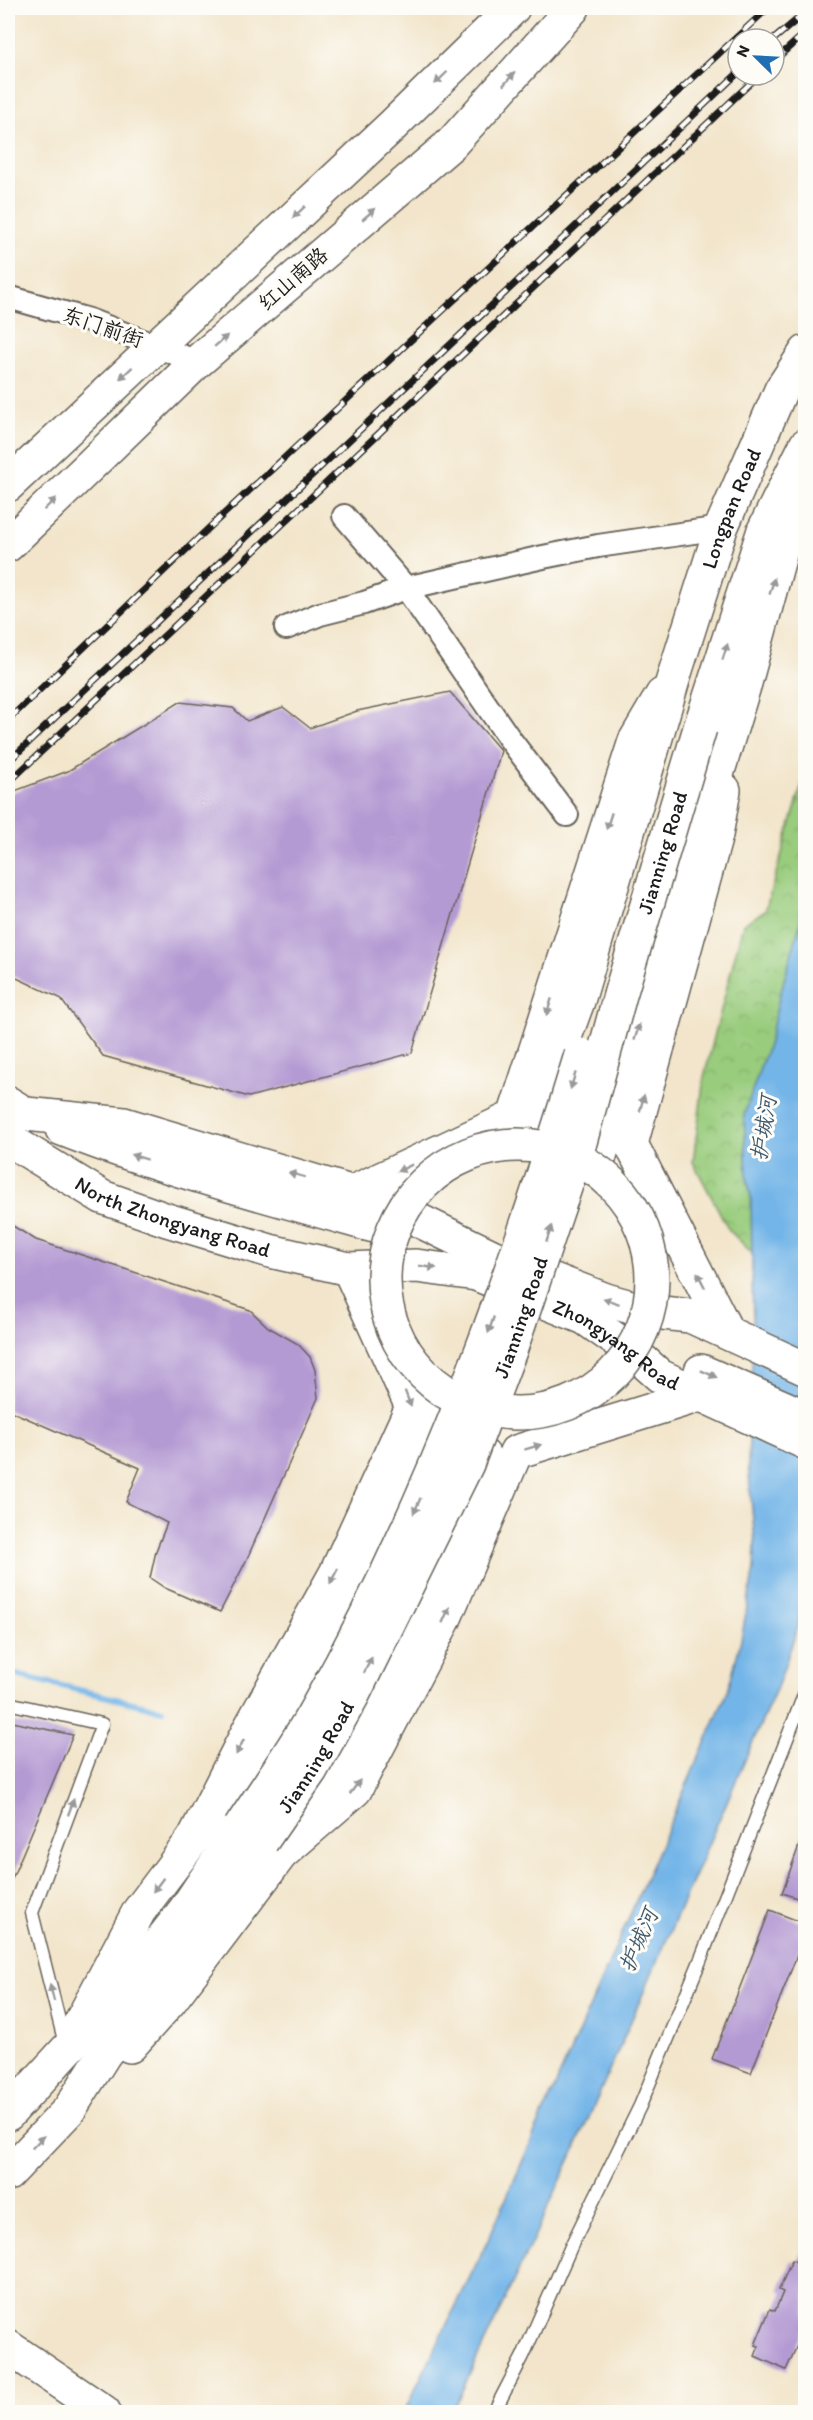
<svg xmlns="http://www.w3.org/2000/svg" width="813" height="2420" font-family="Itim,'LXGW WenKai TC',sans-serif">
  <defs>
    <pattern id="park-crowns" width="20" height="18" patternUnits="userSpaceOnUse" patternTransform="scale(1.5)"><rect width="20" height="18" fill="#99cc7d"/><path d="M2 6a3 3 0 1 1 6 0M12 15a3 3 0 1 1 6 0" fill="none" stroke="#83af6b"/></pattern>
  </defs>
  <rect width="100%" height="100%" fill="#fdfcf7"/>
  <filter id="ink" filterUnits="userSpaceOnUse"><feTurbulence type="fractalNoise" baseFrequency=".0167" numOctaves="2"/><feDisplacementMap in="SourceGraphic" scale="12" xChannelSelector="R" yChannelSelector="G"/><feConvolveMatrix kernelMatrix="1 2 1 2 8 2 1 2 1" color-interpolation-filters="sRGB"/></filter>
  <filter id="wash" filterUnits="userSpaceOnUse"><feTurbulence type="fractalNoise" baseFrequency=".008" numOctaves="4" result="noise"/><feDisplacementMap in="SourceGraphic" scale="24" xChannelSelector="R" yChannelSelector="G"/><feGaussianBlur stdDeviation="1.35" result="paint"/><feColorMatrix in="noise" values="0 0 0 0 0 0 0 0 0 0 0 0 0 0 0 0 0 1.4 0 .05"/><feComposite in="paint" operator="in"/></filter>
  <g filter="url(#wash)">
    <rect width="100%" height="100%" fill="#f2e5cb"/>
    <path fill="url(#park-crowns)" stroke="#5a744c" stroke-width="1.5" d="M805,775V1292L759,1260L729,1230L693,1162L704,1077L743,924L765,911Z"/>
    <path fill="#73b5e8" stroke="#486882" stroke-width="1.5" d="M805,907L806,1320L801,1355L805,1571L798,1626L780,1680L573,2154L452,2412H404L488,2240L728,1690L741,1640L754,1569L755,1543L748,1464L753,1336L751,1198L747,1176L744,1115L769,1042L779,998Z"/>
    <g fill="none" stroke-linecap="round" stroke-linejoin="round">
      <path stroke="#73b5e8" stroke-width="6" d="M8,1673L162,1710"/>
      <path stroke="#73b5e8" stroke-width="36" d="M790,1517L806,1454"/>
    </g>
    <g id="blocks">
      <path fill="#b49ad3" d="M450,692L501,751L412,1053L249,1097L103,1056L60,998L8,974V798L12,792L68,771L180,702L233,708L247,721L283,707L310,728L357,711Z
        M8,1223L36,1240L250,1310L268,1327L298,1344L310,1357L315,1370L318,1398L246,1561L220,1612L165,1588L150,1578L156,1551L167,1523L126,1502L140,1468L8,1410Z
        M8,1721L73,1735L8,1888Z
        M805,1829H806V1901L782,1893Z
        M770,1910L806,1924V1932L751,2073L712,2059Z
        M806,2242V2326L786,2370L755,2356L759,2346L755,2345L770,2309L775,2311L783,2292L779,2290L792,2260L797,2262Z"/>
    </g>
  </g>
  <g filter="url(#ink)">
    <use href="#blocks" fill-opacity="0" stroke="#676259" stroke-width="1.5"/>
    <g fill="none" stroke-linecap="round" stroke-linejoin="round">
      <g stroke="#676259" stroke-width="15">
        <path id="lane" d="M8,1703L102,1724L32,1913L64,2040
          M494,2412L523,2356L573,2242L640,2106L700,1961L806,1690"/>
      </g>
      <g stroke="#676259" stroke-width="26">
        <path id="street" d="M8,297L89,320L197,362
          M344,516L406,588L509,738L567,815
          M286,628L320,614L364,603L406,588L543,557L598,546L721,528"/>
      </g>
      <g stroke="#676259" stroke-width="36">
        <path id="secondary" d="M8,485L392,126L513,8
          M8,545L197,362L451,144L573,8
          M724,790L716,835L631,1144L727,1332
          M353,1192L514,1117L635,741L662,695
          M74,2035L139,1911L194,1838L250,1728L336,1573L412,1407L349,1269
          M130,2046L170,2001L281,1854L355,1790L444,1620L516,1452L700,1395
          M8,2347L104,2412"/>
      </g>
      <g stroke="#676259" stroke-width="36">
        <g id="primary">
          <path d="M700,728L764,530L806,445"/>
          <path d="M8,1103L26,1114L124,1124L377,1200L494,1257L606,1300L645,1311L690,1316L806,1369"/>
          <path d="M62,1129C169,1171 281,1200 392,1231"/>
          <path id="s1" d="M8,1139L102,1197L167,1220L270,1251L349,1269L416,1266L476,1274L585,1318L633,1352L660,1376L806,1443"/>
          <path id="s2" d="M526,1144L578,1001L675,673L721,528L781,390L806,352"/>
          <path d="M596,1169L745,683L781,551L806,493"/>
          <path d="M701,1371L806,1417"/>
          <path d="M194,1838L267,1756L301,1699L357,1589L403,1476L445,1392"/>
          <path d="M281,1854C298,1829 317,1805 333,1779C393,1677 443,1568 484,1456"/>
          <path d="M8,2114L128,1983L185,1910L240,1828"/>
          <path d="M8,2174L69,2110L105,2053L158,1989L262,1841"/>
        </g>
      </g>
      <use href="#lane" stroke="#fff" stroke-width="12"/>
      <use href="#street" stroke="#fff" stroke-width="22"/>
      <use href="#secondary" stroke="#fff" stroke-width="33"/>
      <use href="#primary" stroke="#fff" stroke-width="33"/>
      <g stroke="#1c1c1c" stroke-width="7">
        <path id="rail" d="M774,39L806,12
          M774,61L806,32
          M8,720L211,526L768,8
          M8,762L738,73
          M8,783L759,75"/>
      </g>
      <use href="#rail" stroke="#fdfcf7" stroke-width="4.5" stroke-dasharray="14" stroke-linecap="butt"/>
      <g stroke="#676259" stroke-width="36" stroke-linecap="butt">
        <g id="primary-bridge">
          <circle cx="518" cy="1279" r="134"/>
          <path d="M240,1828C266,1788 295,1748 318,1706C432,1504 514,1277 581,1055"/>
          <path id="s3" d="M262,1841L311,1770L353,1695L467,1464L511,1348L579,1146L620,995L700,728"/>
        </g>
      </g>
      <use href="#primary-bridge" stroke="#fff" stroke-width="33"/>
    </g>
    <defs><path id="oneway-solid" d="M-6-.8H1V-3.2L6.5 0L1 3.2V.8H-6Z" transform="scale(1.5)"/></defs>
    <g fill="#999">
      <use href="#oneway-solid" transform="translate(441 78) rotate(136)"/>
      <use href="#oneway-solid" transform="translate(509 79) rotate(-48)"/>
      <use href="#oneway-solid" transform="translate(299 212) rotate(137)"/>
      <use href="#oneway-solid" transform="translate(369 214) rotate(-41)"/>
      <use href="#oneway-solid" transform="translate(221 341) rotate(-41)"/>
      <use href="#oneway-solid" transform="translate(126 373) rotate(137)"/>
      <use href="#oneway-solid" transform="translate(50 504) rotate(-44)"/>
      <use href="#oneway-solid" transform="translate(772 586) rotate(-74)"/>
      <use href="#oneway-solid" transform="translate(725 652) rotate(-72)"/>
      <use href="#oneway-solid" transform="translate(609 821) rotate(108)"/>
      <use href="#oneway-solid" transform="translate(549 1007) rotate(108)"/>
      <use href="#oneway-solid" transform="translate(637 1032) rotate(-73)"/>
      <use href="#oneway-solid" transform="translate(573 1081) rotate(107)"/>
      <use href="#oneway-solid" transform="translate(642 1103) rotate(-75)"/>
      <use href="#oneway-solid" transform="translate(139 1157) rotate(-163)"/>
      <use href="#oneway-solid" transform="translate(405 1168) rotate(155)"/>
      <use href="#oneway-solid" transform="translate(297 1175) rotate(-165)"/>
      <use href="#oneway-solid" transform="translate(549 1234) rotate(-72)"/>
      <use href="#oneway-solid" transform="translate(428 1267) rotate(8)"/>
      <use href="#oneway-solid" transform="translate(701 1280) rotate(-117)"/>
      <use href="#oneway-solid" transform="translate(611 1301) rotate(-162)"/>
      <use href="#oneway-solid" transform="translate(491 1325) rotate(109)"/>
      <use href="#oneway-solid" transform="translate(709 1374) rotate(24)"/>
      <use href="#oneway-solid" transform="translate(408 1399) rotate(69)"/>
      <use href="#oneway-solid" transform="translate(533 1447) rotate(-17)"/>
      <use href="#oneway-solid" transform="translate(417 1506) rotate(114)"/>
      <use href="#oneway-solid" transform="translate(334 1576) rotate(118)"/>
      <use href="#oneway-solid" transform="translate(446 1615) rotate(-66)"/>
      <use href="#oneway-solid" transform="translate(368 1665) rotate(-63)"/>
      <use href="#oneway-solid" transform="translate(240 1747) rotate(117)"/>
      <use href="#oneway-solid" transform="translate(355 1787) rotate(-54)"/>
      <use href="#oneway-solid" transform="translate(71 1807) rotate(-70)"/>
      <use href="#oneway-solid" transform="translate(158 1885) rotate(127)"/>
      <use href="#oneway-solid" transform="translate(52 1993) rotate(-104)"/>
      <use href="#oneway-solid" transform="translate(38 2142) rotate(-46)"/>
    </g>
  </g>
  <g text-anchor="middle" stroke-width="6" stroke-linejoin="round" paint-order="stroke">
    <g font-size="21" fill="#1c1c1c" stroke="#fdfcf7">
      <text transform="translate(293 279) rotate(-41)" y="7">红山南路</text>
      <text transform="translate(103 327) rotate(19)" y="7">东门前街</text>
      <text dy="7" stroke="none"><textPath href="#s2" startOffset="668">Longpan Road</textPath></text>
      <text dy="7" stroke="none"><textPath href="#s3" startOffset="1072">Jianning Road</textPath></text>
      <text dy="7" stroke="none"><textPath href="#s1" startOffset="184">North Zhongyang Road</textPath></text>
      <text dy="7" stroke="none"><textPath href="#s3" startOffset="586">Jianning Road</textPath></text>
      <text dy="7" stroke="none"><textPath href="#s1" startOffset="654">Zhongyang Road</textPath></text>
      <text dy="7" stroke="none"><textPath href="#s3" startOffset="100">Jianning Road</textPath></text>
    </g>
    <g font-size="22" font-style="italic" fill="#3f596e" stroke="#fdfcf7">
      <text transform="translate(763 1128) rotate(-81)" y="8">护城河</text>
      <text transform="translate(638 1940) rotate(-67)" y="8">护城河</text>
    </g>
  </g>
  <rect width="813" height="2420" fill="none" stroke="#fdfcf7" stroke-width="30"/>
  <g transform="translate(756 57) rotate(294)"><circle r="28" fill="#fdfcf7" stroke="#a3a29f" stroke-width="1.5"/>
  <path d="M0-4.5L10 22L0 15L-10 22Z" fill="#1f6fb2"/>
  <text y="-9" font-size="16" font-weight="bold" text-anchor="middle" fill="#1c1c1c">N</text>
  </g>
</svg>
